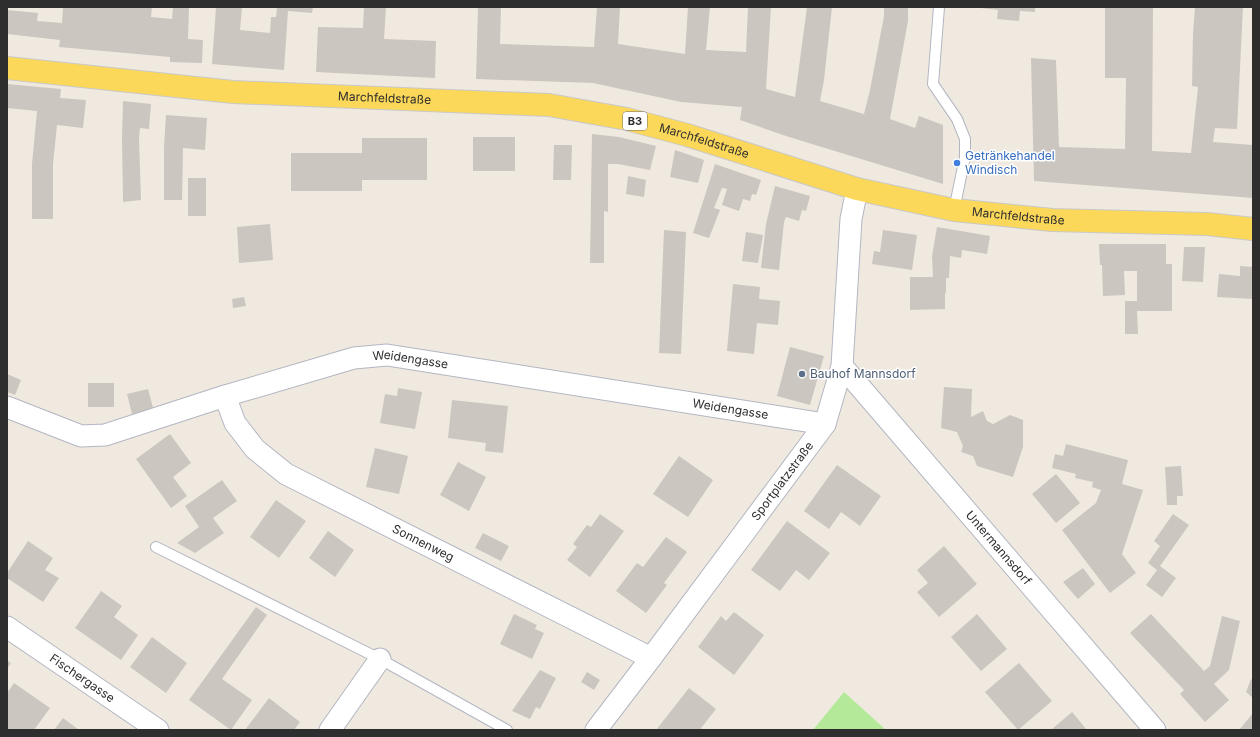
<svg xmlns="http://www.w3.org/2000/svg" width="1260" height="737" font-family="Inter,sans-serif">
  <rect width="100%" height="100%" fill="#f0e9e0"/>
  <path fill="#b3e999" d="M844,692L886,730H813Z"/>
  <path fill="#cbc6bf" d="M63,7H152L151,17L172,19L173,7H189L188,39L203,40L202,63L170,62V57L59,47L60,40L7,34V10L38,13L37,21L62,23Z
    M216,7H242L240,30L270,33L271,17H276L277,7H313L312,13L288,11L284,70L212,64Z
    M364,7H386L384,39L436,41L435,78L316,72L318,27L363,28Z
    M478,7H501L500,44L594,47L597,7H620L618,44L685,54L688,7H710L706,50L746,52L748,7H771L766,89L795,97L807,7H832L824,80L820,101L864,114L870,90L884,16V7H908V21L890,119L915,128L919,116L943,125V184L789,137L740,120L742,107L681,102L593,83L476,79Z
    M981,7H1035V12L1020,11L1019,21L997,19L998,10L981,8Z
    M1105,7H1153L1152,151L1191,153L1198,87L1192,86L1193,33L1195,7H1243L1237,129L1215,128L1213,142L1253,145V198L1034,181L1031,58L1056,60L1059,147L1125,149L1126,78H1105Z
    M7,84L61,89L60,98L86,100L83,128L57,125L53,164V219H32V164L37,111L7,108Z
    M123,101L151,104L149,129L140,128L139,139L141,200L123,202L122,138Z
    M166,115L207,118L205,150L183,148L182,200H164V147Z
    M592,134L619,137L656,146L650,170L618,164H608V212L604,211V263H590Z
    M473,137H515V171H473Z
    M362,138H427V180H362V191H291V153H362Z
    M554,145H572L571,180H553Z
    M675,150L704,160L698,183L670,177Z
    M715,164L761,180L756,195L752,194L750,201L743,199L739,211L722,205L727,189L722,188L714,208L720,210L709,238L693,233Z
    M628,176L646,180L644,197L626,194Z
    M188,178H206V216H188Z
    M775,186L810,196L806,211L802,210L799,221L786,217L784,222L779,270L761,268L766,224Z
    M270,224L273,260L239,263L237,227Z
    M937,227L990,236L987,254L962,250L961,258L950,256L949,278H946V293H945V309L910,310V277H933L932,256Z
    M664,230L686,232L681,354L659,353Z
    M883,230L917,235L912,270L872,264L874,251L880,252Z
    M746,232L763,235L758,263L742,261Z
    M1099,244H1166V264H1172V311H1137L1138,334H1125V301H1137V271H1124L1125,295L1103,296L1102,265H1100Z
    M1184,247H1205L1203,282L1182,281Z
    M1240,266L1253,267V299L1217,297L1219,274L1240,276Z
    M733,284L760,287L759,299L780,301L778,325L757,323L754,354L727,351Z
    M244,297L246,306L233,308L232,299Z
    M790,347L824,356L810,405L777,396Z
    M7,374L21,380L15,395L7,392Z
    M88,383H114V407H88Z
    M944,387L972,389L971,417L983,411L987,421L993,424L1010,415L1023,420V447L1013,477L977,466L973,456L961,452L963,446L957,432L941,428Z
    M398,388L422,392L415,429L380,423L385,394L397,396Z
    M148,389L153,408L132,414L127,394Z
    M452,400L508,406L503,453L485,451L486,443L448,438Z
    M170,434L191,463L173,477L187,496L171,508L136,459Z
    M1066,444L1128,460L1122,484L1143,490L1122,554L1136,573L1110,593L1062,530L1096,503L1101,490L1092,487L1093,482L1075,478L1076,474L1052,468L1055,454L1063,456Z
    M375,448L408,456L399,494L366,487Z
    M679,456L713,480L688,517L653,494Z
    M458,462L486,477L469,511L440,495Z
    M837,465L881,496L860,526L841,512L829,529L804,511Z
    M1181,466L1183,496H1177V505H1167L1165,467Z
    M1056,474L1080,503L1056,523L1032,494Z
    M222,480L237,501L213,518L224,533L195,553L177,543L199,527L185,506Z
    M276,500L306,521L279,558L250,537Z
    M600,514L624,531L590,577L567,560L577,547L573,544L587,525L591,527Z
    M1173,514L1189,525L1160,566L1176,578L1162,597L1146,585L1157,570L1148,563L1160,546L1154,541Z
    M787,521L830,553L809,580L796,570L780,591L751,570Z
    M328,531L354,550L335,577L309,558Z
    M483,533L509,546L501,561L475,548Z
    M666,537L687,552L664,583L667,585L646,613L616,591L637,563L643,567Z
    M28,541L53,558L45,570L59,578L43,602L7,578V573Z
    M944,546L977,584L939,617L917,592L928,583L917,570Z
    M1083,568L1095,584L1078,599L1063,582Z
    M101,591L122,606L114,617L138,635L121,660L75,628Z
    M256,607L267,615L222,679L252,700L231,730L189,700Z
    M734,612L764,635L734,675L698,647L721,616L726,621Z
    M514,614L537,625L535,629L544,633L532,659L500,644Z
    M977,614L1007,649L981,671L951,637Z
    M1151,614L1204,671L1210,666L1222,616L1240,621L1229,670L1214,684L1229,700L1205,722L1180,694L1184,690L1130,633Z
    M152,637L187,663L166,693L130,667Z
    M7,660L11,663L7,669Z
    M1019,663L1052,701L1018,730L985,692Z
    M540,670L556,678L540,709L536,707L530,719L512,711Z
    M587,672L600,680L594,690L581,682Z
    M1251,679L1253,681V698L1246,692Z
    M14,683L50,708L34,730H7V693Z
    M689,688L716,709L701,728L703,730H656Z
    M269,698L300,722L294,730H245Z
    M1072,712L1087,730H1051Z
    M1253,713V730H1239Z
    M63,718L79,730H54Z"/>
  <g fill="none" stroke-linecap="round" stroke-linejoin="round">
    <g stroke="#b3b6c2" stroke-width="12">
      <path id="lane" d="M939,7L933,84L957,119L965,139V157L954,210
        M156,547L380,659L507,730"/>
    </g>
    <g stroke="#b3b6c2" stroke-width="23">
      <g id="street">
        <path id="s1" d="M842,366L1155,730"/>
        <path id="s2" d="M225,396L235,423L255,449L286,474L651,658"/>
        <path id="s3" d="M7,407L81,436L105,435L225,396L354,358L387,355L825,424"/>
        <path id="s4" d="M7,627L158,730"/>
        <path d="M330,730L380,659"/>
        <path id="s5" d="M596,730L651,658L825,424L842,366L851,219L857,189"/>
      </g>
    </g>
    <g stroke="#c9c9c9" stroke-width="24">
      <g id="primary">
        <path id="s6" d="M7,68L233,92L549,105L627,119L687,135L857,189L954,210L1052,220L1207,224L1253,229"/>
      </g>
    </g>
    <use href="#lane" stroke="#fff" stroke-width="10"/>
    <use href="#street" stroke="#fff" stroke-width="21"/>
    <use href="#primary" stroke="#fbd859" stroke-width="22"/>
  </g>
  <circle fill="#3f7fe0" stroke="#fff" stroke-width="1.5" cx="957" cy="163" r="4"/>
  <circle fill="#5c6f8a" stroke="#fff" stroke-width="1.5" cx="802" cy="374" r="4"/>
  <g text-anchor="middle" stroke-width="3" stroke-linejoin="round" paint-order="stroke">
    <rect fill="#fff" stroke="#6d6d6d" stroke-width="1" x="623" y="112" width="24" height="18" rx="3"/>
    <g font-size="11" font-weight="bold" fill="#2e2e2e">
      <text x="635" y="125">B3</text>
    </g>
    <g font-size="12" fill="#2e2e2e" stroke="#fff">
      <text dy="4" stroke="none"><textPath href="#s6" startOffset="379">Marchfeldstraße</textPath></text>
      <text dy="4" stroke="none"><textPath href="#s6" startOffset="703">Marchfeldstraße</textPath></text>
      <text dy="4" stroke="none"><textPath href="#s6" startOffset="1027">Marchfeldstraße</textPath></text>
      <text dy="4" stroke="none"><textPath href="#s3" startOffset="421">Weidengasse</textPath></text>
      <text dy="4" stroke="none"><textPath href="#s3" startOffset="745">Weidengasse</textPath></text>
      <text dy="4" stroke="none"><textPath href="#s5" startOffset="311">Sportplatzstraße</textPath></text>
      <text dy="4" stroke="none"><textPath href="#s2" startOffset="255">Sonnenweg</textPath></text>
      <text dy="4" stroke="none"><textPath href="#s1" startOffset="240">Untermannsdorf</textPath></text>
      <text dy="4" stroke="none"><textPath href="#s4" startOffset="91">Fischergasse</textPath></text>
    </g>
    <g font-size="12" fill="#366cbe" stroke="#fff" text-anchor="start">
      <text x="965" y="160">Getränkehandel<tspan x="965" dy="14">Windisch</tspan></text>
    </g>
    <g font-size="12" fill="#4e5e75" stroke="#fff" text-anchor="start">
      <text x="810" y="378">Bauhof Mannsdorf</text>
    </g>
  </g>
  <rect width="1260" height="737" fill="none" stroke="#2e2e2e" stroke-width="16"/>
</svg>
